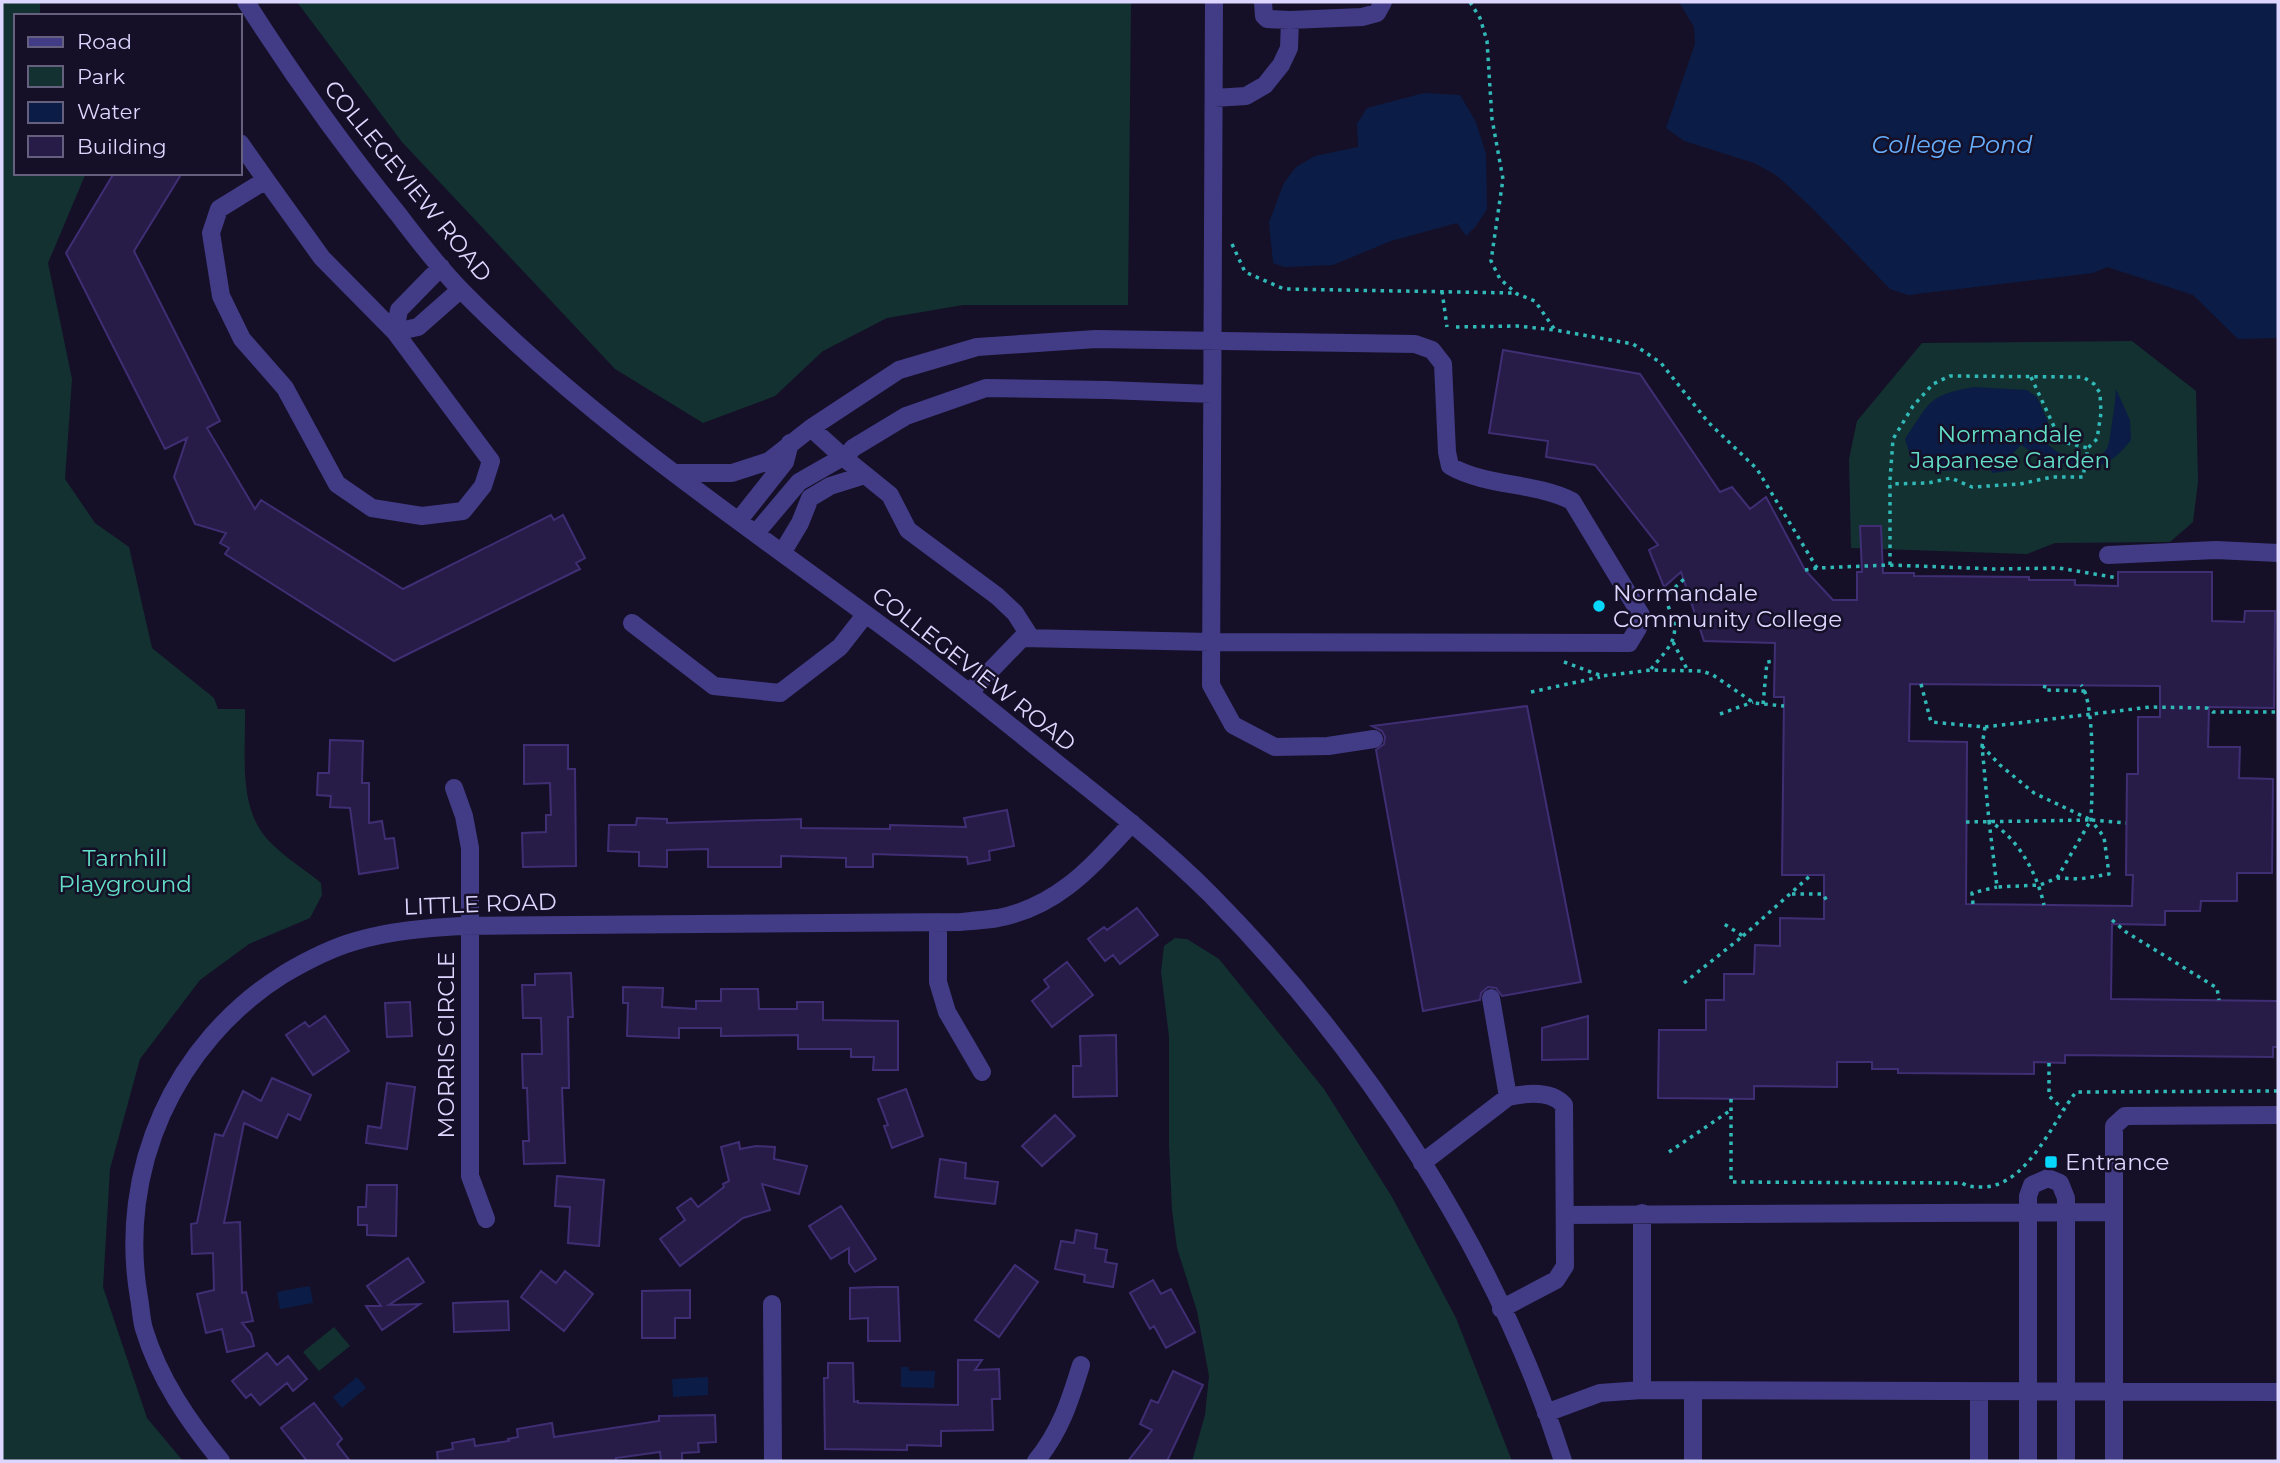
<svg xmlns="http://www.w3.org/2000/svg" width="2280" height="1463" font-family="Montserrat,sans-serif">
  <rect width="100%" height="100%" fill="#151027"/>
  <path fill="#133131" d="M2,2H40V16H16V173H86L48,263L72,379L65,479L95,523L129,547L152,648L214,698L218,709H245C246,752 237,808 269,841C284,857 304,869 321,883L322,895L310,918L249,944L200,980L140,1059L110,1169L103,1287L147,1418L183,1461H2Z
    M297,2H1131L1128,305H963L887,318L823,351L775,396L703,423L615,369L402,142Z
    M2132,341L2196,391L2198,482L2193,522L2170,542L2055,543L2027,554L1851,548L1849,459L1857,421L1922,343Z
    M1175,938L1187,939L1219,959L1324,1089L1392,1197L1456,1318L1512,1461H1192L1205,1415L1209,1376L1197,1311L1177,1248L1172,1210L1169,1146V1036L1161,972L1164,946Z
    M334,1327L350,1346L319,1371L303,1352Z"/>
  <path fill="#0b1d46" d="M1679,2H2278V338L2238,339L2193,295L2107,267L2093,273L1908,295L1890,289L1812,208L1776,175L1754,163L1684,141L1666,128L1695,44L1694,27Z
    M1424,93L1460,95L1476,122L1486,154L1487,209L1476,226L1466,236L1457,223L1391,241L1333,265L1284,267L1273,263L1269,222L1284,183L1296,167L1315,156L1358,147L1357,124L1367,108Z
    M1974,387L2027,390L2037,397L2048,422L2043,440C2051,449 2065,458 2077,458C2110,458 2108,451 2112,422C2114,411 2115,401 2116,389L2130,420L2131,440C2113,463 2099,471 2069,465C2058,463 2055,458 2043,460L2021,445L2013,453L2016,461L2015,470L1993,473L1984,463L1977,470L1934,471L1911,458L1905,439C1930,402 1928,395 1974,387Z
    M310,1286L313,1303L280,1309L277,1292Z
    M901,1367H909V1371H935L934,1388L901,1387Z
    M357,1377L366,1388L342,1408L333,1397Z
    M708,1377V1395L673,1397L672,1379Z"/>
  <path fill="#271c48" stroke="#402e74" stroke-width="2" fill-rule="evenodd" d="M114,173H182L134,251L220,421L207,428L255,509L261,500L403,589L551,515L554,520L563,515L585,558L576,563L580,569L394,661L225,554L229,548L220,543L226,533L195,524L174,477L187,438L165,449L66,253Z
    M1503,350L1640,374L1720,492L1732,487L1750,509L1766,497L1805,570L1833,600H1857V572H1862L1860,526H1881L1883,573H1914V576L2029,577V580H2075V585L2118,586V572H2212V621L2244,622L2245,611H2275L2274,708L2209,707L2208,747H2240L2239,778L2273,779L2272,873H2237V901H2201L2200,911H2165V925L2112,924L2111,999L2278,1001V1047H2273V1057L2065,1055V1063L2034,1062V1074L1898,1073V1069H1872V1062H1837V1087L1754,1086V1099L1658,1098L1659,1030H1706V1000H1724V974H1754L1755,945L1780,946V918L1824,919V875H1782L1784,697H1774L1775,643L1704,641L1681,572L1664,587L1649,550L1658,545L1595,465L1546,457L1548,441L1489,433ZM1910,684L2160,686V717H2138V774H2127L2126,875H2133L2132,906L1966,904L1967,742L1909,741Z
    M1527,706L1581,982L1502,996L1496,988L1488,987L1481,993L1480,1000L1423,1011L1376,750L1384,744L1385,737L1382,731L1372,726Z
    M330,740L363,741L362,783H369V823L382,821L385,839L394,838L398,868L359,874L350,808L330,807L331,796L317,795L318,773H329Z
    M524,745H568V769H575L576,866L523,867L522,833L546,832V815H551L550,783L524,784Z
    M1007,810L1014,846L989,851L990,860L968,864L967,857L873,854V867H846V858L781,856V867H708V849L667,850V867L639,866V852L608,851L609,825H636L637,818L667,819V823L801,819V828L890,829V825L966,827L964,818Z
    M1137,908L1158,935L1120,964L1113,955L1105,961L1088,939L1104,927L1107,930Z
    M1067,962L1093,995L1052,1027L1032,1001L1049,987L1044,980Z
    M571,973L573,1017H568L569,1088H562L565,1163L524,1164L523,1141H529L527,1088H523L522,1054H542L541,1018H523L522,985H535V974Z
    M623,987L663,988L662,1007L696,1009V1001H721V989H758L759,1009H797V1002H823V1020L898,1021V1070H873L874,1057H851V1049H798V1035L721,1036V1028H679V1038L627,1036L628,1003H623Z
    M410,1002L412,1036L387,1037L385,1003Z
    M325,1016L349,1051L313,1075L286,1035L305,1022L309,1027Z
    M1588,1016V1059L1542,1060V1028Z
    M1116,1035L1117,1096L1073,1097V1066H1081L1080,1036Z
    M272,1078L311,1095L300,1120L288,1114L277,1138L244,1123L224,1223L240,1222L242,1293L246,1292L253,1321L242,1323L251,1334L254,1346L227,1352L222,1329L206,1333L197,1294L214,1290L213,1253L192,1254L191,1224L197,1223L215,1134L223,1136L243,1091L261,1101Z
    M387,1083L415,1087L407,1149L366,1143L368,1126L381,1128Z
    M906,1089L923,1136L892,1148L884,1126L888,1125L878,1099Z
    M1055,1115L1075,1136L1042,1166L1022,1146Z
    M739,1142L740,1149L756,1146L775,1147L774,1159L807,1166L799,1194L762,1184L770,1210L743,1218L680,1266L660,1239L685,1220L677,1208L691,1198L698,1207L724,1187L723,1184L729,1181L721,1147Z
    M940,1159L966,1163L965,1178L998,1182L995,1204L935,1197Z
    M557,1176L604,1180L599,1246L568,1243L570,1207L555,1206Z
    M367,1185H397L396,1236L367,1235V1225H358V1207H366Z
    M841,1206L876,1259L855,1272L849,1263V1248L831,1259L809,1226Z
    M1076,1230L1097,1234L1095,1248L1107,1250L1105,1262L1117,1264L1113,1287L1084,1282L1085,1275L1055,1269L1061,1241L1074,1243Z
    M408,1258L424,1282L389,1305L420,1304L382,1330L366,1306H381L367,1286Z
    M1015,1265L1038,1282L999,1337L975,1320Z
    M541,1271L556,1283L565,1271L593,1294L564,1331L521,1297Z
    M1153,1280L1161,1294L1171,1289L1195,1332L1166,1348L1154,1326L1150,1329L1130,1293Z
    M878,1287H898L900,1341H868V1318L850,1319V1288Z
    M690,1290V1318H675V1338H642V1291Z
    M508,1301L509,1330L454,1332L453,1303Z
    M267,1353L277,1365L288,1356L307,1379L293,1391L287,1383L260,1405L251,1394L246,1398L232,1381Z
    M958,1360H982L975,1370L999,1369L1000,1399H992L993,1430L941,1431V1446L907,1445V1450L825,1449L824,1378H828V1363H853L854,1402L858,1401V1403L958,1405Z
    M1173,1371L1203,1385L1167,1461H1128L1152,1430L1140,1424L1151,1400L1158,1403Z
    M314,1403L342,1439L337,1444L350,1461H307L281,1428Z
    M715,1415L716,1442L698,1443L699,1452L682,1453V1461H661L660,1452L616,1458V1461H438L437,1452L453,1449L452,1443L474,1439L475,1446L509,1441L508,1439L518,1437L517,1429L552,1423L554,1437L659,1421V1416Z"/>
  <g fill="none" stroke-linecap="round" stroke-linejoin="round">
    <path stroke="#31b9b7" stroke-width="3.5" stroke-dasharray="3.5 5" stroke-linecap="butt" d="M1470,2L1480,18L1487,41L1492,119L1503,179L1491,261L1500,279L1517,294L1535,301L1555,330L1633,344L1661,363L1708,422L1757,469L1817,568L1890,565V480L1893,439L1913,406L1933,384L1950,376L2083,377L2094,384L2100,393L2101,413L2097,439L2088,448L2083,477H2052L2020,484L1972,487L1951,478L1928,483L1890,484
      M1232,244L1245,272L1284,289L1515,293
      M1442,291L1447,327
      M1456,327L1517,326L1555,330
      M2031,377L2057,433L2063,442L2088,448
      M1890,565L1995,569L2059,568L2118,578
      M1805,570L1817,568
      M1673,642L1688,671
      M1564,662L1602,676L1651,670L1702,671L1713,675L1754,703L1784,706
      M1651,669C1662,655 1678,642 1674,623C1672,613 1666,606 1667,595L1684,579
      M1921,684L1931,722L1985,727L2150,707L2207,708L2213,712H2278
      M2045,685L2044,690L2086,691
      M1531,692L1600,677
      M1763,704L1767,662L1775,661
      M1720,714L1753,702
      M1985,727L1982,746L1989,821C2018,838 2037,873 2044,905
      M1989,821L1997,887L2040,885L2057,878L2080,879L2109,874L2104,837L2091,820C2092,795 2096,702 2081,685
      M1966,822L2091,820L2034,793L2000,765L1982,746
      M2057,878L2091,820L2126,823
      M1792,894H1823L1828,903
      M1973,904L1972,893L1997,887
      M2112,920L2126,932L2217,988L2219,1000
      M1743,936L1811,875
      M1684,983L1743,936L1721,922
      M2049,1063V1096L2063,1109
      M1731,1099V1182L1962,1183C1969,1187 1974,1187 1983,1187C2027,1186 2052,1123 2076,1092L2278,1091
      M1669,1152L1731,1110"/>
    <path stroke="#423b86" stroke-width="18" d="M246,2C293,76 343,146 398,214C418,240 438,267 462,291C598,429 763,536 917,652C965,689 1012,727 1059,765C1111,806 1164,848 1211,895C1365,1051 1497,1252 1563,1461
      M1214,2L1211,685L1233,725L1275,747L1328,746L1374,739
      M1263,2L1264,16L1267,19L1290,20
      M1214,98L1246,96L1265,85L1281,65L1289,48L1290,20L1362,17L1377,13L1383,2
      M240,143L266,180L219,209L211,233L221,296L242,339L285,388L337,484L372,508L422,516L463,511L483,486L491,461L395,332L322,258L266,180
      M395,332L399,310L441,267
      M395,332L418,327L460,290
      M811,428L899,370L977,347L1096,339L1415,344L1432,350L1443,364L1447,452L1450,466C1487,487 1534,482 1572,501L1641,615L1638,628L1629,643L1211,642L1022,638L969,693
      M676,473H732L769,461L811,428L843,457L890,495L908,530L997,596L1015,613L1031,638
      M739,520L785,462L790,443
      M756,533L799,482L848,454L853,448L906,416L986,388L1107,390L1212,394
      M782,553L800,523L810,498L830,486L865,475
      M2108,555L2216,550L2278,553
      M632,623L714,686L780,693L840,647L865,615
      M454,788L464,816L470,848V1176L486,1219
      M938,922V982L947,1012L982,1072
      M1491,998L1508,1097
      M1422,1163L1508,1097C1526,1093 1551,1090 1564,1105L1565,1266L1556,1280L1501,1309
      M2114,1212V1461
      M1642,1213V1390
      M1566,1215L2114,1212V1126L2125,1116L2278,1115
      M772,1304L773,1461
      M1693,1390V1461
      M1546,1413L1600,1393L1642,1390L2278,1392
      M221,1461C189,1422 159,1379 144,1329C141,1319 141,1308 139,1298C117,1170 174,1043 284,974C306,961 331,948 356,941C390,931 425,928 461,926L960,922C972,921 986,920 998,918C1059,906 1092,866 1132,823
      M1036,1461C1060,1432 1070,1401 1081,1365
      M1979,1461V1391
      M2028,1461V1196L2032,1185L2048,1178L2060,1183L2066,1198V1461"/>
  </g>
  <g fill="#05d7fd" stroke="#151027" stroke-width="2.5">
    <circle cx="1599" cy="606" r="7"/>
    <rect x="2044" y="1155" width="14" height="14" rx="3.5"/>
  </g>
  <g text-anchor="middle" stroke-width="5" stroke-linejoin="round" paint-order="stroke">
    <g font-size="23" fill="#ddd7ff" stroke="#151027">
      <text transform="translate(408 181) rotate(51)" y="8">COLLEGEVIEW ROAD</text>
      <text transform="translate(974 669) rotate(38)" y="8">COLLEGEVIEW ROAD</text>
      <text transform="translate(480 904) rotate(-2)" y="8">LITTLE ROAD</text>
      <text transform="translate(446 1045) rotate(-90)" y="8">MORRIS CIRCLE</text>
    </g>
    <g font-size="23" fill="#62dfc6" stroke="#151027">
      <text x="2010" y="442">Normandale<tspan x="2010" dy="26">Japanese Garden</tspan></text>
      <text x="125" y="866">Tarnhill<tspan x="125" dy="26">Playground</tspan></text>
    </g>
    <g font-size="23" fill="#ddd7ff" stroke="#151027" text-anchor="start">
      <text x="1613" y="601">Normandale<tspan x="1613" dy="26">Community College</tspan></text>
      <text x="2065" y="1170">Entrance</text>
    </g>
    <g font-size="24" font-style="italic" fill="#66affe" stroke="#151027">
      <text x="1952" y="153">College Pond</text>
    </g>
  </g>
  <rect width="2280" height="1463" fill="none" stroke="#ddd7ff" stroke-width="7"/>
  <rect x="14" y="14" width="228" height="161" fill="#151027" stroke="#65607d" stroke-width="2"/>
  <rect x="28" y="37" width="35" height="10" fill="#423b86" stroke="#65607d" stroke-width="2"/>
  <text x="77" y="49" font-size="21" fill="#ddd7ff">Road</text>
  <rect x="28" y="66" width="35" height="21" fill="#133131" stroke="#65607d" stroke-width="2"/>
  <text x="77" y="84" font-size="21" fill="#ddd7ff">Park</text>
  <rect x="28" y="102" width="35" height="21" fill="#0b1d46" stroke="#65607d" stroke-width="2"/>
  <text x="77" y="119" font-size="21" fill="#ddd7ff">Water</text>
  <rect x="28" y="136" width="35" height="21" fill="#271c48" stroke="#65607d" stroke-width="2"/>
  <text x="77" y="154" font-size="21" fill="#ddd7ff">Building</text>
</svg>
